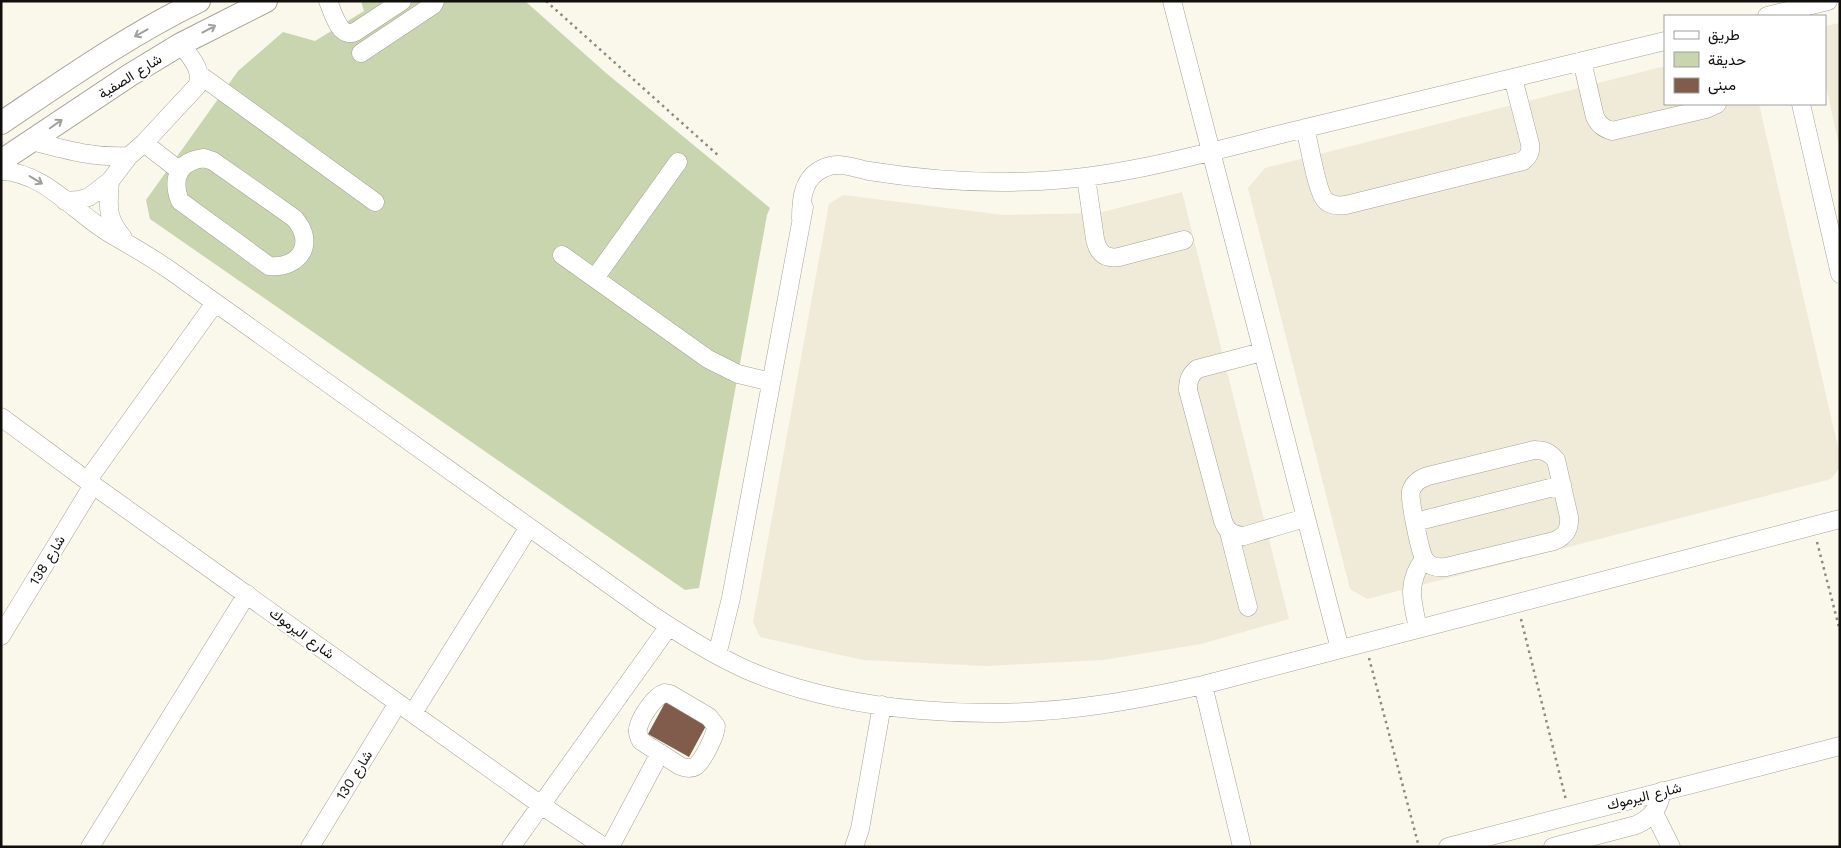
<svg xmlns="http://www.w3.org/2000/svg" width="1841" height="848" font-family="'Work Sans',Vazirmatn,sans-serif">
  <rect width="100%" height="100%" fill="#faf7eb"/>
  <path fill="#f0ebd8" d="M1840,23V149L1825,82V26Z
    M1665,66V104H1759L1840,456V467L1831,479L1367,599L1350,589L1248,188L1265,168Z
    M1182,192L1289,619L1201,644L1103,660L986,666L863,660L760,637L753,622L829,204L843,195L1003,215L1098,213Z"/>
  <path fill="#c9d5ae" d="M361,1H525L606,73L770,208L767,215L699,588L685,590L150,219L146,200L238,71L283,32L315,41L364,11Z"/>
  <path fill="#815b4b" d="M666,701L707,724L689,757L648,734Z"/>
  <g fill="none" stroke-linecap="round" stroke-linejoin="round">
    <g stroke="#a5a297" stroke-width="19">
      <path id="minor" d="M328,1C333,12 339,39 355,32L402,1
        M1172,1L1340,649
        M1767,16L1828,1
        M361,53L433,5L435,1
        M1582,61L1595,117C1599,125 1603,128 1612,131L1706,109L1717,104
        M200,75L375,202
        M1801,104L1840,274
        M1305,128C1309,142 1317,194 1326,201C1332,206 1339,206 1346,205L1523,161C1529,156 1531,152 1530,144L1513,78
        M32,141C66,150 94,158 129,156
        M144,143L180,171
        M204,158L213,161L294,218C316,242 301,269 269,266L180,201C171,178 179,161 204,158Z
        M1,171C44,172 74,212 109,233C130,245 151,257 171,271L652,615C682,635 713,655 747,670C850,714 989,721 1098,705C1134,700 1168,693 1203,685L1840,519
        M1086,177L1095,239C1098,253 1105,259 1119,257L1184,240
        M110,181C108,207 106,217 123,238
        M65,201L79,200L89,197L110,181L129,156L144,143L197,86C204,70 190,57 181,44
        M801,219C801,198 803,177 824,168C839,161 854,168 869,171C926,180 982,184 1039,181C1129,177 1218,149 1306,128C1425,99 1545,70 1665,41
        M562,255L708,359L738,374L771,382
        M595,278L678,162
        M1262,352L1197,369C1190,375 1188,380 1188,390L1223,521C1227,532 1233,535 1244,536L1305,518
        M1,417L93,485L398,703L541,805L604,847
        M1534,450C1544,450 1549,452 1556,460L1569,517C1570,529 1566,536 1554,541L1446,567C1438,568 1430,567 1425,560C1420,553 1409,498 1411,491C1414,482 1420,479 1428,476Z
        M87,481L215,303
        M1415,522L1562,485
        M1229,532L1248,607
        M1418,628C1412,601 1406,583 1424,559
        M1,636L93,485
        M717,655L731,598L804,207
        M1203,685L1242,847
        M665,693L670,694L709,717L716,726C716,735 703,760 696,766C691,769 685,768 680,766L641,741C639,737 637,733 638,729C640,718 654,696 665,693Z
        M413,713L529,527
        M1654,813L1671,847
        M90,847L247,594
        M310,847L398,703
        M511,847L669,626
        M610,847L660,753
        M854,847L860,829L882,705
        M1448,847L1840,746
        M1553,847L1636,825C1652,818 1659,808 1662,791"/>
    </g>
    <g stroke="#a5a297" stroke-width="24">
      <path id="major" d="M1,123C65,80 129,35 199,1
        M1,161L130,75L181,44L266,1"/>
    </g>
    <path stroke="#8c8a82" stroke-width="2.5" stroke-dasharray="2.5 4" stroke-linecap="butt" d="M546,1L720,157
      M1817,542L1840,631
      M1521,619L1566,800
      M1369,658L1419,847"/>
    <use href="#minor" stroke="#fff" stroke-width="18"/>
    <use href="#major" stroke="#fff" stroke-width="22"/>
  </g>
  <defs><path id="oneway-shaft" d="M-6 0H5M1.5-3L5.5 0L1.5 3" fill="none" stroke-width="1.6" stroke-linecap="round" stroke-linejoin="round" transform="scale(1.25)"/></defs>
  <g stroke="#9f9f9e">
    <use href="#oneway-shaft" transform="translate(209 29) rotate(-28)"/>
    <use href="#oneway-shaft" transform="translate(141 33) rotate(151)"/>
    <use href="#oneway-shaft" transform="translate(56 124) rotate(-35)"/>
    <use href="#oneway-shaft" transform="translate(36 180) rotate(31)"/>
  </g>
  <g text-anchor="middle" stroke-width="4.5" stroke-linejoin="round" paint-order="stroke">
    <g font-size="14" fill="#100f0c" stroke="#fff">
      <text transform="translate(130 76) rotate(-32)" y="5">شارع الصفية</text>
      <text transform="translate(47 560) rotate(-59)" y="5">شارع 138</text>
      <text transform="translate(302 633) rotate(36)" y="5">شارع اليرموك</text>
      <text transform="translate(354 775) rotate(-58)" y="5">شارع 130</text>
      <text transform="translate(1644 796) rotate(-14)" y="5">شارع اليرموك</text>
    </g>
  </g>
  <rect width="1841" height="848" fill="none" stroke="#100f0c" stroke-width="5"/>
  <rect x="1664" y="15" width="162" height="90" fill="#ffffff" stroke="#9f9f9e"/>
  <rect x="1674" y="31" width="25" height="8" fill="#ffffff" stroke="#9f9f9e"/>
  <text x="1708" y="40" font-size="15" fill="#100f0c">طريق</text>
  <rect x="1674" y="52" width="25" height="15" fill="#c9d5ae" stroke="#9f9f9e"/>
  <text x="1708" y="65" font-size="15" fill="#100f0c">حديقة</text>
  <rect x="1674" y="78" width="25" height="15" fill="#815b4b" stroke="#9f9f9e"/>
  <text x="1708" y="90" font-size="15" fill="#100f0c">مبنى</text>
</svg>
